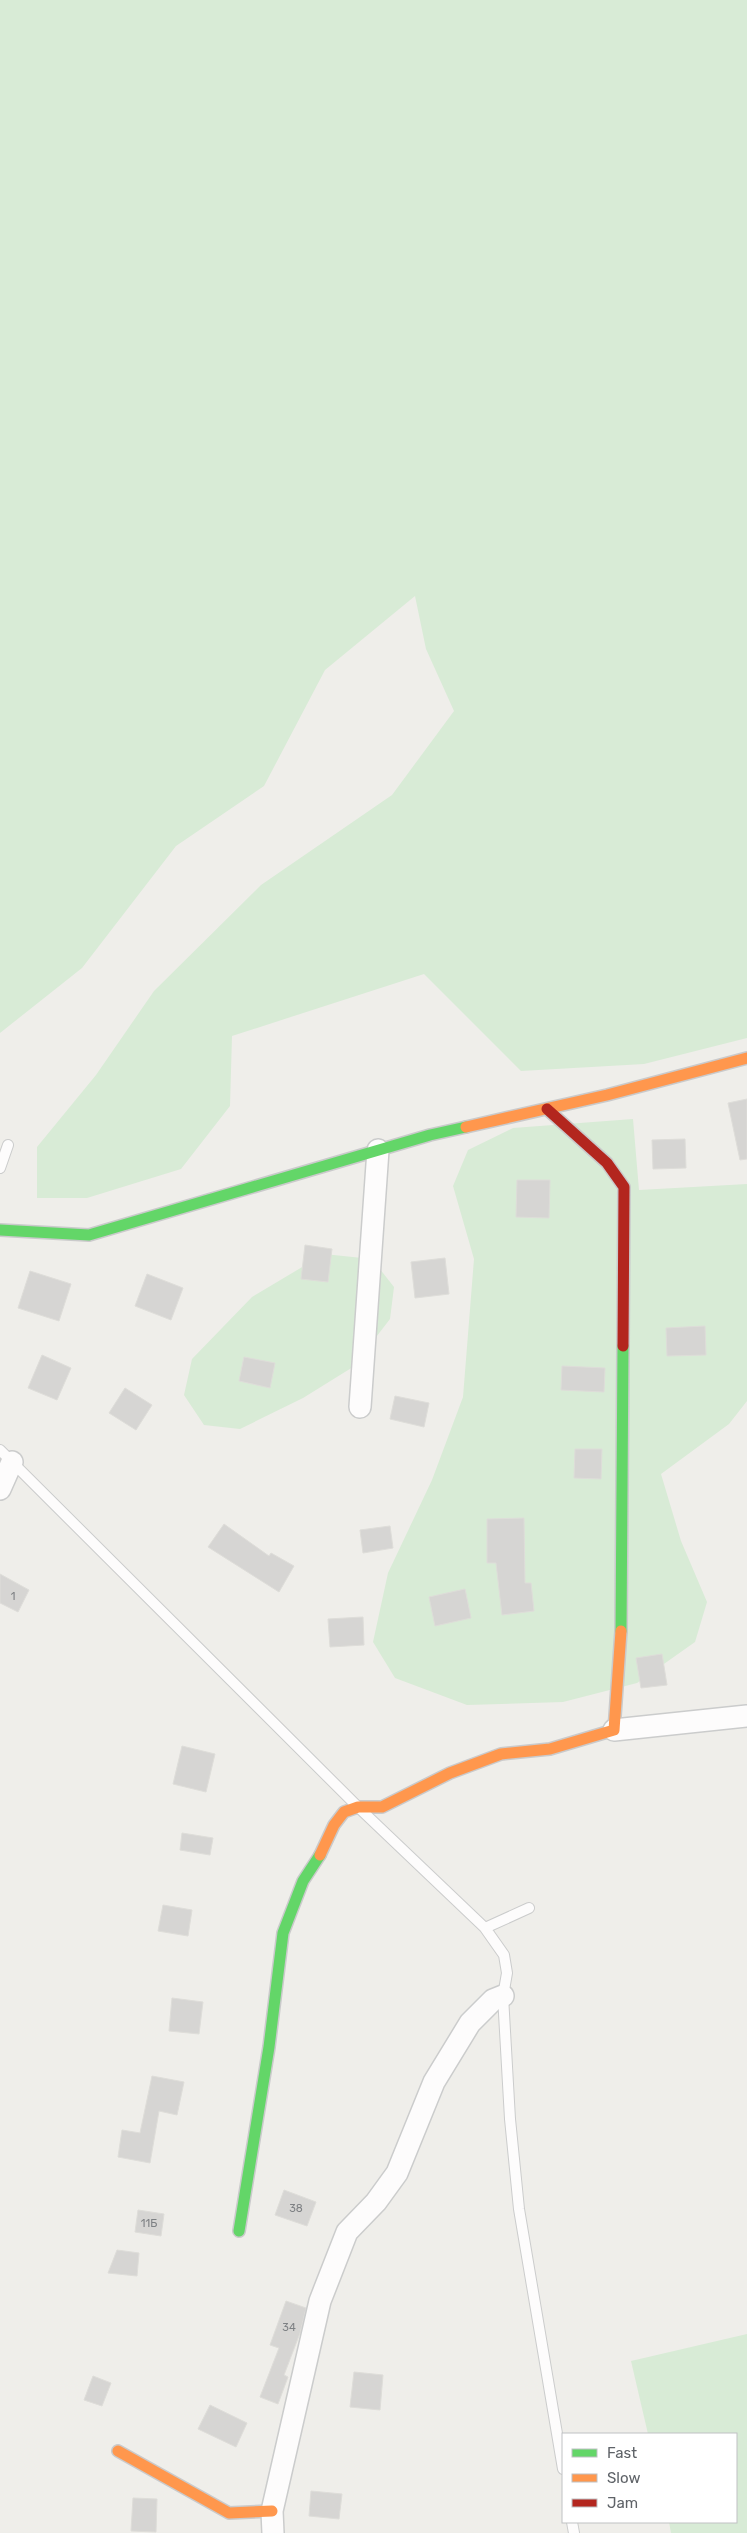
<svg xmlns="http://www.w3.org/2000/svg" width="747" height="2533" font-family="Rubik,sans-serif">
  <rect width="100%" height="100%" fill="#efeeea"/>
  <path fill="#d8ebd6" d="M0,0H747V1038L644,1064L521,1071L424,974L232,1036L230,1106L181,1169L87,1198H37V1147L96,1075L154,991L261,885L392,795L454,711L426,649L415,596L325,670L264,786L176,846L82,968L0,1033Z
    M633,1119L639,1190L747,1184V1401L729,1424L661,1474L681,1541L707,1602L695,1642L637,1683L563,1702L467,1705L395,1678L373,1642L388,1573L432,1480L463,1397L474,1259L453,1186L468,1150L513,1128Z
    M324,1254L372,1259L394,1287L390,1319L353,1367L303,1398L240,1429L204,1425L184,1395L192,1359L252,1297Z
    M747,2334V2533H671L669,2522H736V2434H648L631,2361Z"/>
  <path fill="#d6d5d3" stroke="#deddd9" d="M747,1099V1159L740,1160L728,1103Z
    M685,1139L686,1168L653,1169L652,1140Z
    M517,1180H550L549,1218L516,1217Z
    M305,1245L332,1249L328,1282L301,1279Z
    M445,1258L449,1294L415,1298L411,1262Z
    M30,1271L71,1284L59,1321L18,1308Z
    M147,1274L183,1288L171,1320L135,1306Z
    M705,1326L706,1355L667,1356L666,1328Z
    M42,1355L71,1368L57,1400L28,1388Z
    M244,1357L275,1363L270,1388L239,1381Z
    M562,1366L605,1368L604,1392L561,1390Z
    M125,1388L152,1405L136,1430L109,1413Z
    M395,1396L429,1403L424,1427L390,1419Z
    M575,1449H602L601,1479L574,1478Z
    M524,1518L525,1583H531L534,1611L502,1615L496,1563H487V1519Z
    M224,1524L269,1556L271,1553L294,1566L279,1592L208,1547Z
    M390,1526L393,1548L363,1553L360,1530Z
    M0,1574L29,1590L18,1612L0,1603Z
    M465,1589L471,1618L435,1626L429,1597Z
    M363,1617L364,1645L330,1647L328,1619Z
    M662,1654L667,1685L641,1688L636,1658Z
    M182,1746L215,1754L206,1792L173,1784Z
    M182,1833L213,1838L210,1855L180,1850Z
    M163,1905L192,1910L188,1936L158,1931Z
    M172,1998L203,2002L199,2034L169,2031Z
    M152,2076L184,2082L177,2115L159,2111L150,2163L118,2157L122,2130L140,2133Z
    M284,2190L316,2202L307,2226L275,2215Z
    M138,2210L164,2214L161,2236L135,2232Z
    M117,2250L139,2253L137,2276L108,2273Z
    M286,2301L306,2308L300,2333L284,2375L288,2377L278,2404L260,2397L279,2348L270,2345Z
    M354,2372L383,2375L380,2410L350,2407Z
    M93,2376L111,2383L102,2406L84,2400Z
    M210,2405L247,2423L236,2447L198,2429Z
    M311,2491L342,2494L339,2519L309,2516Z
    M133,2498L157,2499L156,2532L131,2531Z"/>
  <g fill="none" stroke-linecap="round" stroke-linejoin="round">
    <g stroke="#cbcccc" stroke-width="12">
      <path id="lane" d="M0,1168L8,1145
        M0,1450L358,1807L485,1928L504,1955L507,1973L503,1996L510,2119L519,2209L563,2469
        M485,1928L529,1908
        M572,2522L574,2533"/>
    </g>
    <g stroke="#cbcccc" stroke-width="24">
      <path id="street" d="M360,1407L378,1150
        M0,1489L12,1462
        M614,1730L747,1716
        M273,2533L272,2511L320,2301L347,2232L376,2202L397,2173L434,2082L470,2023L493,2000L503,1996"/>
    </g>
    <g stroke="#cacacb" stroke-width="14">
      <path id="fast" d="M0,1230L89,1235L430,1135L466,1127
        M621,1631L623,1346
        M239,2231L269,2047L283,1933L303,1881L320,1855"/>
    </g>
    <g stroke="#cacacb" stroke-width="14">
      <path id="slow" d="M466,1127L607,1095L747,1058
        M320,1855L334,1825L344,1812L358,1807H382L450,1773L501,1754L550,1749L614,1730L621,1631
        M118,2451L229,2513L272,2511"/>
    </g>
    <g stroke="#cacacb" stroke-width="14">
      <path id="jam" d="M547,1109L607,1163L624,1187L623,1346"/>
    </g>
    <use href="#lane" stroke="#fdfcfc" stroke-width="10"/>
    <use href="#street" stroke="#fdfcfc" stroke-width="21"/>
    <use href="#fast" stroke="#63d668" stroke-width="11"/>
    <use href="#slow" stroke="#ff974d" stroke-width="11"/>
    <use href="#jam" stroke="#b3261e" stroke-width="11"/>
  </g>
  <g text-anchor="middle" stroke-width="4.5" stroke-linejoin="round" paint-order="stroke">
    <g font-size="11" fill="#7e8184">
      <text x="13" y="1600">1</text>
      <text x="296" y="2212">38</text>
      <text x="149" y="2227">11Б</text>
      <text x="289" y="2331">34</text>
    </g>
  </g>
  <rect x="562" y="2433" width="175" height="90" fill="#ffffff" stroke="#bfc1c3"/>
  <rect x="572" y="2449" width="25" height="8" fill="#63d668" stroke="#bfc1c3"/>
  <text x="607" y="2458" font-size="15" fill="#5f6368">Fast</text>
  <rect x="572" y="2474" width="25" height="8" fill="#ff974d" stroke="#bfc1c3"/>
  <text x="607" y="2483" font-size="15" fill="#5f6368">Slow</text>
  <rect x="572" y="2499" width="25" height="8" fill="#b3261e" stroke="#bfc1c3"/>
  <text x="607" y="2508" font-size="15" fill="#5f6368">Jam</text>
</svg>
